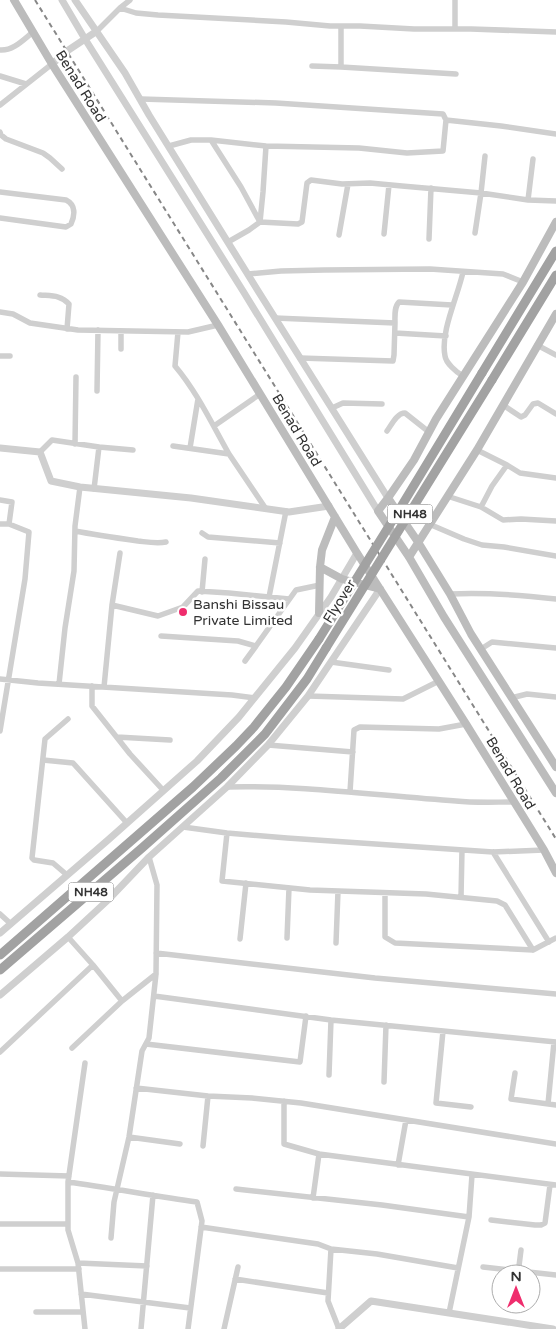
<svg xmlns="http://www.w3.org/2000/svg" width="556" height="1329" font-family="'Varela Round',sans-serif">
  <rect width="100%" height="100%" fill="#fff"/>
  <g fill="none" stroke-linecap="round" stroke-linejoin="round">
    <path stroke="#cfcfcf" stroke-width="5.5" d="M455,0V29
      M120,8L136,13L158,15L286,22L330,26H360L414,29H471L556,32
      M341,26V67L456,74
      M97,31L120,8L130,0
      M0,50C13,51 23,40 33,32
      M312,66L341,67
      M0,76L26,84
      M141,99L276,103L443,114L446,120
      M0,105L52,64
      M0,132L1,135L6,139L43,153L50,158L62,169
      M211,140L266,146L359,148L407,153L443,151L446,120L501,126L556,134
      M169,146L191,140H211L241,187L260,222
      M0,192L66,200C76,205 75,215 71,224L66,227L0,218
      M528,200L533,159
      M260,222L263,192L266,146
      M475,233L481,193L485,156
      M384,234L389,185
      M339,235L348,184
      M429,239L431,188
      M228,242L249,230L260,222L298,224L302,222L307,183L311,180L342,184L370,183L402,186L481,193L528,200L556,201
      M248,274L281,271L324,270L430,269L503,274L523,282
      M40,295C52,296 61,295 69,304L67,329
      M0,312L13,314L30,323L78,330L188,332L218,325
      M275,318L395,323L394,355L393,361L300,358
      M395,323C395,316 394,307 399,302L452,305
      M121,331V349
      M178,332L175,366C197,392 212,424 229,454
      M395,333L446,336
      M537,345L556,355
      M0,356H10
      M463,376C456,372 446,363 445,356C440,332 458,296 463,272
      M97,391L98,330
      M503,405L521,417L525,415L533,404L538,403L556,414
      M332,408L343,403L382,404
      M214,426L260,394
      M387,431C392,424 397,413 405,413L429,432
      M75,444L76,377
      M173,446L229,454L266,509
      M99,447L133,450
      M190,448L198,399
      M477,450L507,465L520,473L556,478
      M40,452L52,440L99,447L94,489
      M447,496L481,507L503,520L521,519L556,521
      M0,500L12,502L9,524L29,532L25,579L0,731
      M481,507L492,486L507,465
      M0,524H9
      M429,524L464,539L482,545L504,547L556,556
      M75,531C96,535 117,538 138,541C147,542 157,544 166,542
      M202,533L208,537L280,543
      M202,592L205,559
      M450,594C485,592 521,595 556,599
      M269,597L286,511
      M112,605L120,553
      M161,636L238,641L256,646L296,590L320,585
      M481,649L492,642L556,648
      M245,661L256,646
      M331,662L389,670
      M0,679L38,683L232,695L255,698
      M59,684L65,628L74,571L75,526L80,487
      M92,686V706L130,754L163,790
      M104,687L112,605L158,616L183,607L198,591L229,593L289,599
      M308,696L403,699L439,681
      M511,698L527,694L556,697
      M117,737L170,740
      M268,745L353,752
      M43,760L73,763L127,823
      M227,787C303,785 380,796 456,801C475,803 494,802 513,802
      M350,792L354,730L360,727L439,729L466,724
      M183,827L227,833L287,838L493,852L544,850
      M227,833L222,881L310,890L426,894L497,901L505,905L533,950
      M493,852L549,942
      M67,875L53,863L34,860L32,858L45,739L68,719
      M385,893V937L395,943L533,950L556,938
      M461,897L462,850
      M0,914L11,924
      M68,937L93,965L122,1001
      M287,938L289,888
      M240,939L246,883
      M336,943L338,891
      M156,953L375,978L556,994
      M154,996L331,1020L556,1042
      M443,1031L436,1103L471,1107
      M146,1044L300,1062L306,1016
      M72,1048L122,1001L156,974
      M0,1052L93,965
      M85,1063L68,1182C111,1188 154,1196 197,1202L202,1221L188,1329
      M515,1073L511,1099L556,1105
      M329,1075L331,1020
      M384,1082L386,1025
      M136,1088L208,1096L252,1098L301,1103L556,1144
      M284,1101V1144L319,1154
      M548,1104L554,1042
      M129,1137L180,1144
      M203,1146L208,1096
      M398,1165L406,1120
      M0,1174L69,1176
      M68,1182V1230L78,1263L85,1329
      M236,1189L382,1205L469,1217
      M313,1198L319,1154L556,1185
      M491,1220L535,1225H541L545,1223L550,1185
      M0,1224H68
      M201,1227L318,1244L331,1249L328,1301L339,1329
      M111,1238L114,1202L129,1137L142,1051L149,1038L156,974L157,885L149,857
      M331,1249L377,1254L458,1268
      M78,1263L147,1266
      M483,1267L556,1275
      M0,1269H79
      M518,1274L521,1250
      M235,1279L328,1293
      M81,1294L190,1308
      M36,1312H83
      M449,1313L469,1217L472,1175
      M141,1329L153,1195
      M224,1329L238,1267"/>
    <path stroke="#cfcfcf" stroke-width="7" d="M62,0L85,39L243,291L378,511
      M75,0L125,73L149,115L255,286L388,498
      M52,64L67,51L97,31
      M0,448L40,452L51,481L80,487L191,498L289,512L329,506
      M0,933L108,840L197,761L239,717L295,648L331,597L357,553
      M0,995L68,937L108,900L149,857L227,787L268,745L308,696L380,589
      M339,1329L371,1301L553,1329"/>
    <path stroke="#bcbcbc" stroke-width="8" d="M14,0L52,64L218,325L357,553L466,724L544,850L556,873
      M556,222L523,282L436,419L414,460L388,498L378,511L409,557L444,617L556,793
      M388,498L418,542L450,594L471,634L556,767
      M409,557L477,450L556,314
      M320,567L342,579L380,589
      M319,613L320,567L322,550L335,517"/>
    <path stroke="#a2a2a2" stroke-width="9" d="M482,373L556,251
      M492,380L556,275
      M0,955L193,787L236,746L254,727L286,687L319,639
      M0,970L142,848L221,778L265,734L307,679L326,648"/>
    <path stroke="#878787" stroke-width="2" stroke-dasharray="5 4" stroke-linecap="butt" d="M35,0L556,839"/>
    <path stroke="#a2a2a2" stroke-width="9" d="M319,639L399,510L482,373
      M326,648L492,380"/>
  </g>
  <circle fill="#ef2d6d" stroke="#fff" stroke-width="2" cx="183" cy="612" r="5"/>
  <g text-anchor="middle" stroke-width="5" stroke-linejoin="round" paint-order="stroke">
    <g fill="#fff" stroke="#707070" stroke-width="1">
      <rect x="387.5" y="504.5" width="45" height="19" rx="4"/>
      <rect x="68.5" y="882.5" width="45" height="19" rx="4"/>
    </g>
    <g font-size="12" font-weight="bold" fill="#323232">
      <text x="410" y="518">NH48</text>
      <text x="91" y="896">NH48</text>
    </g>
    <g font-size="14" fill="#323232" stroke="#fff">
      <text transform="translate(81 86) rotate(58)" y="5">Benad Road</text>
      <text transform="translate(297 430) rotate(59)" y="5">Benad Road</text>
      <text transform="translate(339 601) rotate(-58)" y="5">Flyover</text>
      <text transform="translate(511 773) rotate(59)" y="5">Benad Road</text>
    </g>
    <g font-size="14" fill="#323232" stroke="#fff" text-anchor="start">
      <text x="193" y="609">Banshi Bissau<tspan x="193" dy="16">Private Limited</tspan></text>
    </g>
  </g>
  <g transform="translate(516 1289)"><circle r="24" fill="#ffffff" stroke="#adadad"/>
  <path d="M0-4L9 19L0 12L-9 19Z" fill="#ef2d6d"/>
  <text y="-8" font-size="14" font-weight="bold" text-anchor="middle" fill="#323232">N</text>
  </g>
</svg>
